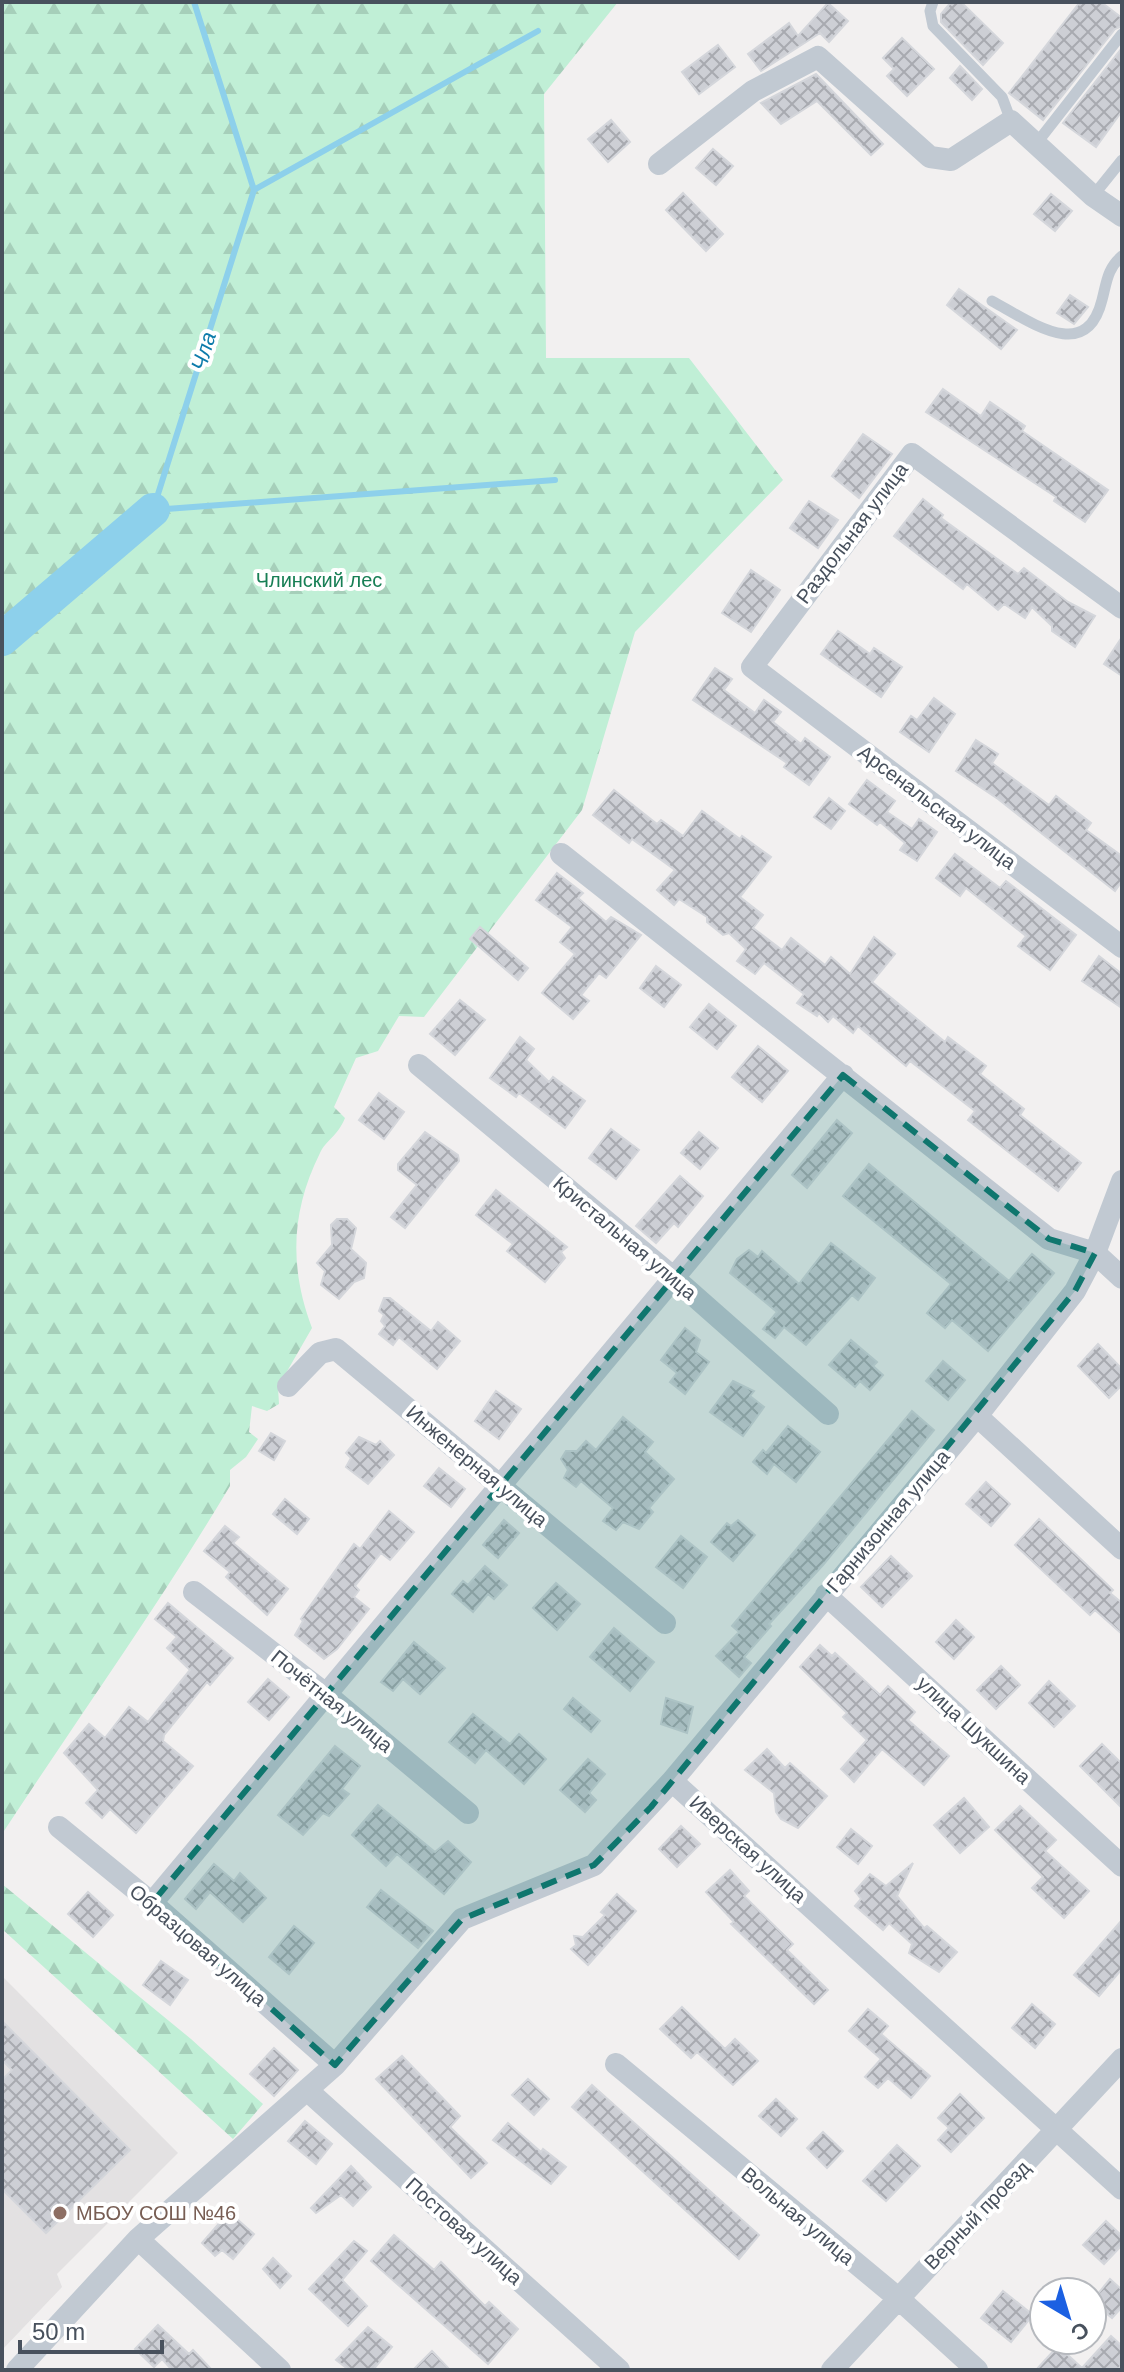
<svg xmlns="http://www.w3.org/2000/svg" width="1124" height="2372" font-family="Arial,sans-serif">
  <defs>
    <pattern id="forest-firs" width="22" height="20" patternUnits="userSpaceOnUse" patternTransform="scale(2)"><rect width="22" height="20" fill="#c0efd6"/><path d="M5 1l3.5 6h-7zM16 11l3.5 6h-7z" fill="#a6cfba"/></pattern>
    <pattern id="building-cross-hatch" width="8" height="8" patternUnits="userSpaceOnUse" patternTransform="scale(2)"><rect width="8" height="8" fill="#cdcfd5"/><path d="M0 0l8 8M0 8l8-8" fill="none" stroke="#a8aab0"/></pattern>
  </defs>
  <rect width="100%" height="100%" fill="#f2f0f0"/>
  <path fill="#e3e1e2" d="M2,1976L178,2153L57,2274L62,2287L2,2350Z"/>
  <path fill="url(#forest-firs)" d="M2,2H618L544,94L546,358H689L783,480L635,632L582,810L424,1017L399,1016L378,1051L356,1058L334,1107L345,1118C337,1137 326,1140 320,1153C291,1211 289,1267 312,1328L278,1387L279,1404L267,1411L252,1406L249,1432L258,1439L246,1457L230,1470V1486C159,1605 78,1718 2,1834Z
    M2,1884L191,2039L263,2104L233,2139L2,1929Z"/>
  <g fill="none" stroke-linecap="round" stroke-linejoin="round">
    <path stroke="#8dd0eb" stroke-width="6" d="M194,2L254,190L153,510L555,480
      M254,190L538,31"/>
    <path stroke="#8dd0eb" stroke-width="34" d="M2,639L153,510"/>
  </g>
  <path fill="url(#building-cross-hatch)" stroke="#d4d6db" stroke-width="2" d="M951,2H961L1003,43L983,65L941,22V14Z
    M1080,2H1101L1122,18V26L1115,29L1043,120L1009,93Z
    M828,3L848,21L829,42L820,33L761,71L748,54L789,23L798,36Z
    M902,38L934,69L907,96L887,76L894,69L883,58Z
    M718,45L735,67L699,94L682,72Z
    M1122,48V111L1096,147L1063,123Z
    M960,66L982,89L972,100L950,78Z
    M816,74L883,144L871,155L817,101L781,124L761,103Z
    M611,120L630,142L608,162L588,139Z
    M713,149L733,166L716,185L696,168Z
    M683,193L723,234L706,251L666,210Z
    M1051,194L1072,211L1055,231L1034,214Z
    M959,289L1017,330L1001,349L947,305Z
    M1070,295L1088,307L1074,324L1057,313Z
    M943,389L981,416L990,402L1025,426L1022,431L1108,490L1085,522L1054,501L1056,497L926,412Z
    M863,434L892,454L859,498L832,476Z
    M923,499L943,515L941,518L1018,574L1024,568L1068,602L1095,616L1075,647L1052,631V626L1032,607L1025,618L1004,604L998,610L967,584L963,589L894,536Z
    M809,501L838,520L818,548L790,528Z
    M751,570L780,590L751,632L722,613Z
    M838,631L870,654L874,648L902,667L881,697L821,654Z
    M1122,637V676L1104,664Z
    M715,668L732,679L724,690L755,713L764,700L781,712L773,722L801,744L805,738L830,757L809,785L784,767L787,763L693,700Z
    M934,698L955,714L929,752L900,732L911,716L917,720Z
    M976,740L998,754L992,763L1049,805L1056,796L1091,823L1086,830L1122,856V881L1115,891L998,799L956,771Z
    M867,780L895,801L887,812L912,829L919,819L937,832L917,861L900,850L905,843L880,822L877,825L849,804Z
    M614,790L657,824L661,820L683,836L702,811L740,839L742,836L771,857L740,897L763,915L753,928L782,950L791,938L825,965L831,957L850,974L874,937L895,954L872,982L945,1042L948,1037L986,1066L980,1074L1024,1109L1020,1115L1081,1163L1058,1191L968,1120L975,1111L910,1061L906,1066L858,1026L853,1033L833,1016L828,1022L819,1013L817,1016L797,1003L804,994L764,963L755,974L737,961L746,949L729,933L723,935L707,922V917L679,899L674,905L657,890L675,870L632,839L629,843L593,815Z
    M829,798L845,811L831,829L814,817Z
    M955,854L1000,888L1006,881L1076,935L1050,970L1018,946L1026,936L966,888L960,896L936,878Z
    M557,873L583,893L578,898L606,922L611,917L641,935L606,978L599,973L581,995L589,1001L573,1019L542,993L575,954L560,942L572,927L536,900Z
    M480,927L528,968L518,980L470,939Z
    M1099,956L1122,974V1008L1082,981Z
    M656,966L681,985L664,1007L640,988Z
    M460,1000L485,1020L455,1055L430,1034Z
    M709,1004L736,1026L717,1049L690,1027Z
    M520,1037L534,1049L526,1060L549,1082L553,1077L585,1101L565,1128L519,1093L516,1097L490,1078Z
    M758,1046L788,1071L762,1102L732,1077Z
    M379,1093L404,1112L384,1139L359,1120Z
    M837,1120L852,1133L807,1188L792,1175Z
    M611,1129L639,1150L616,1179L589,1158Z
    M425,1132L458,1155L459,1161L405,1228L391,1217L417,1185L398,1170V1164Z
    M699,1132L718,1148L700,1169L681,1153Z
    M869,1164L1009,1281L1032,1254L1054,1273L988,1351L952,1320L945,1328L927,1313L951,1284L843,1196Z
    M680,1176L703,1196L678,1227L674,1223L656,1243L636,1226Z
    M496,1190L567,1247L561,1252L565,1258L545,1282L507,1251L513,1244L476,1215Z
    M337,1219H347L356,1228L351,1249L366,1263L364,1278L354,1282L339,1299L321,1285L325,1271L317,1263L332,1245L331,1225Z
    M831,1243L875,1278L858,1300L852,1295L806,1345L784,1327L775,1338L763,1329L777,1312L730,1273L737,1259L749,1250L758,1257L762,1251L799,1284Z
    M384,1298H390L431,1331L438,1322L460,1341L437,1369L399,1337L393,1345L379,1334L385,1326L381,1321L384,1315L379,1311Z
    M685,1328L700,1340L696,1352L709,1362L685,1394L670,1382L677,1373L661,1360Z
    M851,1340L877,1362L873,1366L883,1375L870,1390L860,1381L855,1387L829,1365Z
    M1098,1344L1122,1369V1385L1109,1398L1078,1366Z
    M943,1361L965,1380L948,1400L926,1381Z
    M733,1381L754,1391L750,1396L764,1407L743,1436L710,1412Z
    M496,1391L521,1409L499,1439L475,1421Z
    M912,1411L934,1430L823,1565L769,1624L771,1626L744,1657L751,1663L739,1677L716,1656L739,1632L732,1626Z
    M623,1417L653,1442L645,1452L674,1479L649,1508L653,1512L639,1529L623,1522L616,1530L603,1521L613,1508L581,1481L576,1487L564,1478L568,1470L561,1459L566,1451H577L586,1441L596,1450Z
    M788,1426L820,1452L796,1482L774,1464L767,1474L753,1462L763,1450L766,1453Z
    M271,1433L285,1441L274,1460L259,1451Z
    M359,1437L376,1445L380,1441L394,1455L368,1484L346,1467L351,1458L346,1453Z
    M439,1468L465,1489L451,1507L424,1486Z
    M986,1482L1010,1504L991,1526L966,1504Z
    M285,1499L309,1519L297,1534L273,1514Z
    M389,1511L414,1532L390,1560L381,1553L355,1586L359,1590L354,1597L369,1609L337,1649L324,1659L295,1635L303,1621L301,1619L354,1544L360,1549Z
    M1039,1519L1113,1590L1110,1593L1122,1603V1634L1095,1610L1090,1615L1015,1545Z
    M504,1520L519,1533L498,1558L483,1545Z
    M738,1520L755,1535L733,1561L711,1542L727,1523L731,1526Z
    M225,1526L239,1537L233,1543L288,1589L267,1615L226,1577L230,1572L204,1551Z
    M681,1536L707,1557L683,1588L656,1567Z
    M891,1556L912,1576L882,1607L861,1587Z
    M485,1566L507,1585L494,1599L488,1594L473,1612L452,1594L463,1581L468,1585Z
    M556,1583L580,1604L557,1630L533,1608Z
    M168,1603L233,1658L210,1685L207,1682L164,1735L163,1741L193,1766L136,1833L110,1809L102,1818L86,1803L98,1790L64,1753L89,1724L105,1738L129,1707L148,1722L190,1670L167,1648L177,1637L155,1619Z
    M956,1620L974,1637L954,1659L936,1642Z
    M614,1628L654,1662L630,1691L590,1657Z
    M414,1642L445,1668L420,1694L403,1679L393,1691L381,1682Z
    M820,1645L832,1656L835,1653L880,1695L888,1686L915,1712L908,1720L949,1756L924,1785L882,1749L854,1782L841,1769L867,1740L843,1717L847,1713L800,1667Z
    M1001,1666L1020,1685L996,1709L977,1690Z
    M268,1679L289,1697L269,1720L248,1702Z
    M1049,1681L1075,1706L1054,1727L1029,1703Z
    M573,1698L600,1721L591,1732L564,1709Z
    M666,1698L693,1707L687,1733L661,1724Z
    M473,1714L510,1744L519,1734L546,1759L524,1784L486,1750L475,1763L449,1742Z
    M1102,1744L1122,1764V1808L1080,1766Z
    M335,1746L360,1766L342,1789L349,1794L329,1816L323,1813L303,1835L278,1815Z
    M767,1749L785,1768L790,1763L827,1796L798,1828L781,1819L776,1812L774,1793L745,1770Z
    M588,1759L605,1774L589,1793L596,1800L585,1812L560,1790Z
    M964,1798L989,1827L960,1853L934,1825Z
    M378,1805L435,1852L448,1841L471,1862L444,1894L397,1854L386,1866L352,1835Z
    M1020,1806L1056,1840L1045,1851L1089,1891L1064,1918L1032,1888L1043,1877L995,1830Z
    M681,1826L700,1844L677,1867L659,1849Z
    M851,1829L872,1846L858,1864L837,1847Z
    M913,1863L897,1896L924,1928L927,1926L957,1952L939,1972L909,1953L912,1944L889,1923L883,1930L855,1906L861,1899L855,1891L870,1874L886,1886Z
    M214,1864L234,1881L240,1873L266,1898L243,1922L210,1892L196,1909L185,1899Z
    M730,1870L749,1891L744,1896L793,1944L787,1950L828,1990L814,2004L731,1924L734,1922L706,1892Z
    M381,1890L433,1931L418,1948L367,1907Z
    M88,1892L113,1915L93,1937L68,1914Z
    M617,1894L636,1911L588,1965L571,1949L576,1945L574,1936L583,1937L605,1915L601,1912Z
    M1122,1920V1969L1099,1996L1074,1975Z
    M294,1926L314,1943L289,1974L269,1957Z
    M161,1961L188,1980L170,2005L143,1985Z
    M1032,2004L1055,2024L1035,2048L1012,2028Z
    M682,2007L725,2049L735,2039L758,2061L733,2085L697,2052L691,2058L660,2029Z
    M868,2009L888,2026L881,2034L930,2076L911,2098L888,2078L878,2088L865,2077L881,2059L849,2031Z
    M2,2021L130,2150L46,2233L2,2189V2080L12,2070L2,2060Z
    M274,2048L298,2070L274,2096L250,2074Z
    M402,2056L460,2116L450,2127L487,2163L471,2178L376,2079Z
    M528,2079L549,2099L534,2115L512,2095Z
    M592,2085L759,2235L739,2259L572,2107Z
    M960,2094L984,2118L951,2152L938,2140L949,2128L938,2118Z
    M776,2099L797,2119L781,2136L759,2116Z
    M305,2121L332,2144L316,2164L288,2141Z
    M508,2123L541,2152L543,2149L566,2167L551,2184L493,2140Z
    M823,2132L843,2151L827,2168L807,2148Z
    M897,2145L920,2166L886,2201L863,2181Z
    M351,2166L371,2187L353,2206L341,2195L316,2213L311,2208Z
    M229,2212L254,2234L233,2259L222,2250L215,2256L202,2243Z
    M1106,2221L1122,2236V2245L1104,2264L1083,2245Z
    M394,2235L434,2270L441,2262L485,2306L489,2302L518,2329L488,2364L371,2261Z
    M354,2241L367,2251L342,2280L367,2306L348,2326L309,2289Z
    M273,2258L291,2276L280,2288L263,2269Z
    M1110,2279L1122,2290V2307L1112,2318L1092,2301Z
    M1003,2291L1033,2315L1011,2342L981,2318Z
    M158,2325L189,2354L193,2350L212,2370H172L162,2359L154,2367L135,2349Z
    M368,2327L392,2347L373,2370H349L336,2360Z
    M1111,2336L1122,2346V2365L1117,2370H1036L1058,2346L1082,2368Z
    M432,2351L450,2370H413Z"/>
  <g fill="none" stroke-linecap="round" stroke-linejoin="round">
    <path stroke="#c1c9d2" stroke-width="11" d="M933,2L930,11L933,26L1002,97L1011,121
      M1036,144L1122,34
      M1093,196L1122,160
      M992,301C1031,322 1086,364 1102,300C1107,281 1107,269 1122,256"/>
    <path stroke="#c1c9d2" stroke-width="22" d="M659,164L753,91L818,57L930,157L951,160L1011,121L1093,196L1122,216
      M1122,608L912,454L752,667L1122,947
      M561,854L1049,1239L1095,1253L1122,1181
      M419,1065L674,1278L828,1414
      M288,1386L320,1353L336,1349L665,1623
      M977,1416L1122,1549
      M194,1592L327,1695L468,1813
      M826,1595L1122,1866
      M672,1781L977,1416L1075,1291L1095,1253L1122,1278
      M59,1827L152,1903L335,2065
      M152,1903L843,1075
      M616,2064L898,2298L977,2370
      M308,2091L619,2370
      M138,2239L280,2370
      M17,2370L138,2239L335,2065L462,1919L594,1865L672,1781L1122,2189
      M832,2370L1122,2059"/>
  </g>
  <path fill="#0f766e" fill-opacity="0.2" stroke="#0f766e" stroke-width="6" stroke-dasharray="16 10" stroke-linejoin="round" d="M843,1075L1049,1239L1095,1253L1075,1291L651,1807L594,1865L462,1919L335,2065L152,1903Z"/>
  <circle fill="#8d6e63" stroke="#fff" stroke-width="3" cx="60" cy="2213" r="8"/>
  <g text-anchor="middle" stroke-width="8" stroke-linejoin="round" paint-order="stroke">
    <g font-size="20" fill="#48515d" stroke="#fff">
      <text transform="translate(852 533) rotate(-53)" y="7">Раздольная улица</text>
      <text transform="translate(937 807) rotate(37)" y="7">Арсенальская улица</text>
      <text transform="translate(625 1238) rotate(40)" y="7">Кристальная улица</text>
      <text transform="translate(477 1466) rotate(40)" y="7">Инженерная улица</text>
      <text transform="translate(888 1521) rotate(-50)" y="7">Гарнизонная улица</text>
      <text transform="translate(332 1701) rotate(39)" y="7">Почётная улица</text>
      <text transform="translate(974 1730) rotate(43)" y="7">улица Шукшина</text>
      <text transform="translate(748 1849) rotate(42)" y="7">Иверская улица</text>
      <text transform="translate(198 1945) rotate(41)" y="7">Образцовая улица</text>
      <text transform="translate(977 2215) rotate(-46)" y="7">Верный проезд</text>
      <text transform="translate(798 2216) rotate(40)" y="7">Вольная улица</text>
      <text transform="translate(464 2231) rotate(42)" y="7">Постовая улица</text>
    </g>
    <g font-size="20" fill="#187f55" stroke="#fff">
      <text x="319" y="587">Члинский лес</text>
    </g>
    <g font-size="20" fill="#785e54" stroke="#fff" text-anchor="start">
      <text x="76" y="2220">МБОУ СОШ №46</text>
    </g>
    <g font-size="22" font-style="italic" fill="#0e7cab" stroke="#fff">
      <text transform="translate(203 351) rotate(-73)" y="8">Чла</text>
    </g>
  </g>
  <rect width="1124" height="2372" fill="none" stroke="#48515d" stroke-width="8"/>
  <g transform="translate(1068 2316) rotate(142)"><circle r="38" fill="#ffffff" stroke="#b6b9be" stroke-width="2"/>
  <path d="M0-6L14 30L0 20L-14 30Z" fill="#1b60e2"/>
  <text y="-12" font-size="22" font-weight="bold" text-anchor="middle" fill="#48515d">С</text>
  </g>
  <path d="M20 2340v12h142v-12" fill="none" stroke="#48515d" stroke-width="4"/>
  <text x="32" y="2340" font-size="24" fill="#48515d" stroke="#ffffff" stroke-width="6" paint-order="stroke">50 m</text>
</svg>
